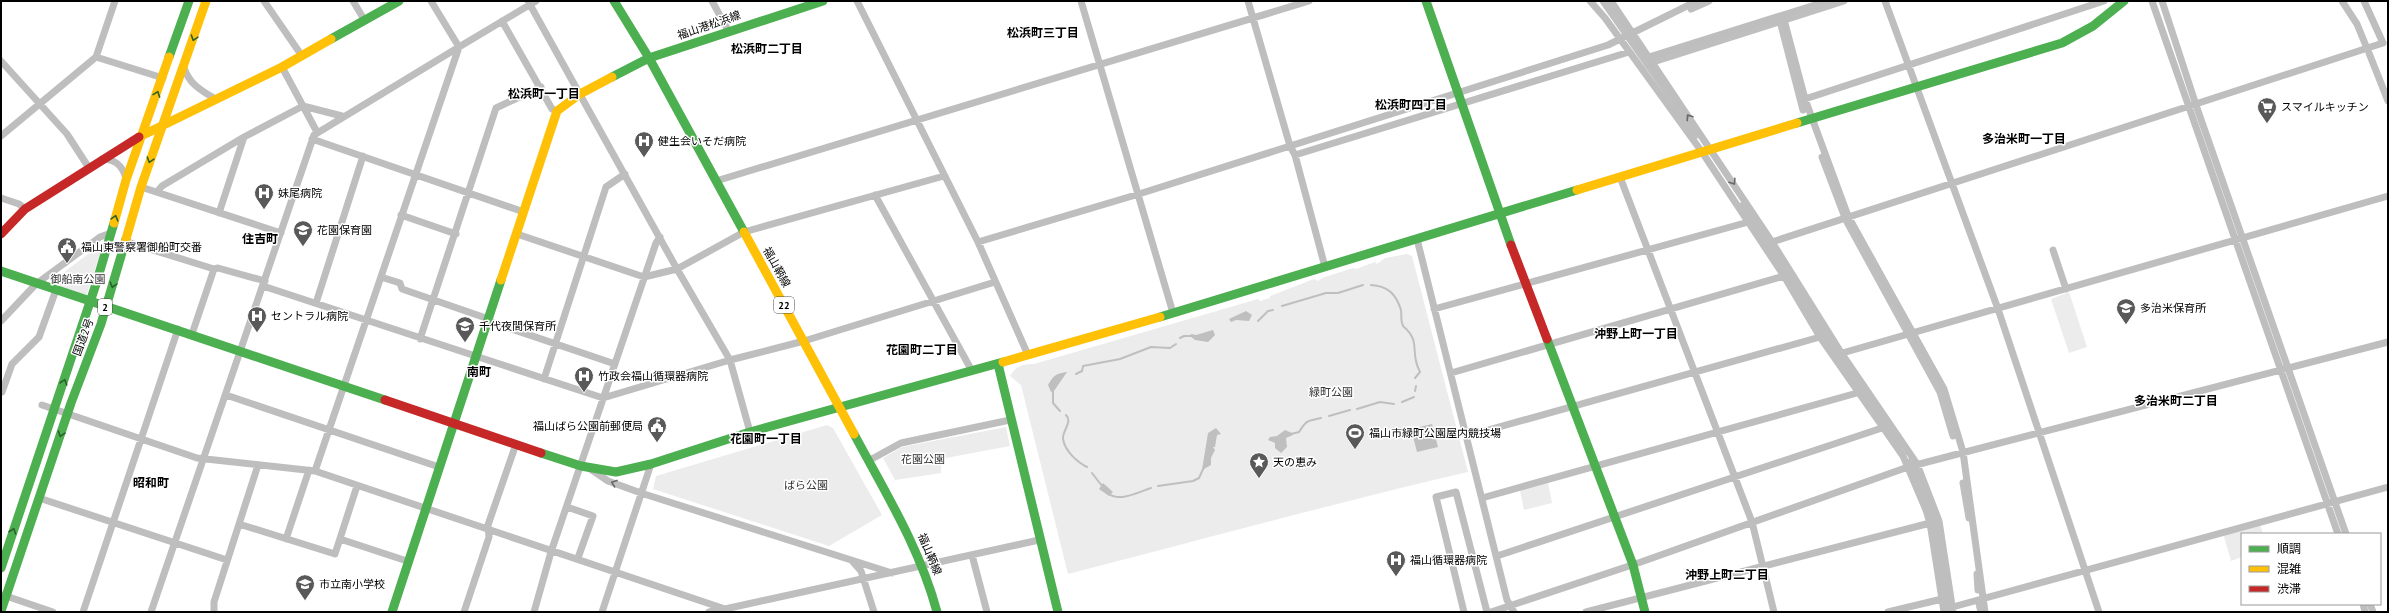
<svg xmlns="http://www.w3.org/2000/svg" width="2389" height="613" font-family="'PT Sans','Noto Sans JP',sans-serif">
  <rect width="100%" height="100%" fill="#fff"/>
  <path fill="#ececec" d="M104,242L86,296L51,282Z
    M1407,254L1412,256L1468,472C1334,503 1201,540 1068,574L1021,385L1010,376C1016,366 1022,364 1034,364L1258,299L1260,301L1270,298V296L1314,279L1318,281L1322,278L1353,268L1356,269L1375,262L1377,264L1385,258Z
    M2069,292L2087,347L2069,353L2051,299Z
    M827,425L833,428L882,515L829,546L653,489L656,476Z
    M1006,427L1010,446L941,459V473L895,480L883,458L902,447Z
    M1548,483L1552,503L1524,510L1520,490Z
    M2259,520L2263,534H2242V557L2231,561L2222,530Z"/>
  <path fill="#bfbfbf" d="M1246,311L1252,315L1249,321L1236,320L1231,322L1229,319Z
    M1213,330L1215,335L1208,342L1195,340L1190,336L1191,334L1196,335Z
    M1067,372L1054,391L1051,392L1048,385C1054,375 1055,374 1067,372Z
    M1432,424L1438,447L1417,452L1411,429Z
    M1216,428L1221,434L1217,435L1215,447H1213L1215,450L1211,458V465L1202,470L1208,433Z
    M1285,430L1292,433L1293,435L1286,438L1287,447L1281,453L1275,448V443L1268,440L1270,437L1277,436Z
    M1103,483L1113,492L1109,496L1099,489Z"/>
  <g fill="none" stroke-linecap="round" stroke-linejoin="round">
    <path stroke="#bfbfbf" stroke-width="2" d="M1371,285C1388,286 1396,294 1401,310C1402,315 1400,320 1403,326C1422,342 1409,352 1420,372L1415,378
      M1282,306L1326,293H1338L1363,285
      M1258,321L1268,311L1273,310
      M1180,338L1184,336H1193
      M1076,374L1082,371L1083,366L1120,359L1151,347L1170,348L1176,344
      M1053,390V403L1060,411
      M1415,391L1416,386
      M1402,402L1414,397
      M1357,409L1380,402L1394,404
      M1066,415C1073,422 1062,431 1063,439C1065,451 1077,462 1087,467
      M1329,416L1350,410
      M1291,434L1299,432C1307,419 1308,421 1321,418
      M1092,473L1102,486
      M1158,486L1193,481L1199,478L1204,467
      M1109,494C1120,502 1139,492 1151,488"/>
    <path stroke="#bfbfbf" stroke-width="7" d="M1603,1L1697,135
      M2162,1L2197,108L2346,534
      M2342,1L2357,24L2366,46
      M1691,9L1709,1
      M1780,21L1803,110
      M2369,53L2388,101
      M1647,64L1844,1
      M1822,157L1844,215
      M1743,205L1828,341L1900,444
      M1847,222L1940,392L1953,436
      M1911,461L1935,525L1949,612
      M1963,483L1969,518
      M1977,574L1978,590
      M1979,604L1981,612
      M2370,604L2373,612"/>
    <path stroke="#bebebe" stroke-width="7" d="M264,1L302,56
      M353,1L365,21
      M528,1L677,269L730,360L750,432
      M712,1L728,30
      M857,1L978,242L1028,355
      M1081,1L1173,313
      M1248,1L1290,146L1295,155L1325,267
      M1590,1L1605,18L1702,152L1784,276L1820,337L1903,456L1926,510L1930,523L1944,612
      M1611,1L1772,242L1842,354L1917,464L1939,521L1953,612
      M1885,1L1998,309L2099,612
      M2152,1L2338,534
      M1783,16L1805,99L1848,216L1944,389L1963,452L1985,612
      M502,21L552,109L557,111
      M96,57L163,78
      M1649,57L1828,1
      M1,61L67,134L89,168
      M282,67L317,132
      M184,68C190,85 201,90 215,99
      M1805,99L2104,1
      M1,136L96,57L115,1
      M312,139L524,212
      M1295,155L1629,52
      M102,159C115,159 122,165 126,178
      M1620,177L1752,522L1774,612
      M716,181L1309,1
      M141,187L281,233
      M157,192L162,186L244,137L303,106L342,116
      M875,195L972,371
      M1,198L19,204L25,209
      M219,213L244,137
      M401,215L456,234
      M517,234L644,277L677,269L744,232L944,176
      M1417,239L1507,600L1514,612
      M124,241L214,269
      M978,242L1139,194L1608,45L1697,1
      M1772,242L2383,43L2364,1
      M2053,250L2066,289
      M381,277L400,283L402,289L483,317L494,323L615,364
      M263,286L603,398L730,360L804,341L995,282
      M316,303L363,156
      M1434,309L1752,221
      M1,321L36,284L100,237L111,233
      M192,334L214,269L218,268L265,281
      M420,339L496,108L541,87
      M1839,354L2388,196
      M1451,373L1784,276
      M544,379L606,187L625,174
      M2,392L12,364L39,337L56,290
      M226,395L439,467
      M42,405L197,458L315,471L725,609L1039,540
      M1467,436L1820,337
      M870,460L901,443L1010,420
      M589,468L608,481L641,493L892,573
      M315,471L459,47L536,1
      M39,498L227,560
      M1482,498L1857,393
      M567,507L593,516L578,558
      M239,524L335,554L357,486
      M286,539L309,470
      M340,539L407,561
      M972,555L987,612
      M1497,556L1882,428
      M853,562L861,571L874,612
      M3,595L53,612
      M2363,604L2365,612
      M1949,608L2388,487
      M83,612L178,329
      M151,612L314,135L459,47L431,1
      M214,612V602L258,465
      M464,612L489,537L488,525L516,444
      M534,612L551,552L656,243L660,237
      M602,612L651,464
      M709,612L723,609
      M1464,612L1436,497L1456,492L1487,612
      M1491,612L1641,562L1908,467L2388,342
      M1586,612L1934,522
      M1888,612L1942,599"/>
    <path stroke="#4caf50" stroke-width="9" d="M614,1L649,58L744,232
      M1426,1L1511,245
      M331,39L399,1
      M169,57L189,1
      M612,77L649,58L823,1
      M1797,123L2062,43L2093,26L2124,1
      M1,271L385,400
      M1160,317L1577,190
      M1547,339L1633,565L1645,612
      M998,364L1058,612
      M854,434C885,492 920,548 937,612
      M541,453L581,466L616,472L651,464L750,432L1003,362
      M1,568L96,284L114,223
      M1,611L71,403L101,324L126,239
      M392,612L501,280"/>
    <path stroke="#ffc107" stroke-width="9" d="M139,137L282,67L331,39
      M1577,190L1797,123
      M114,223L126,180L169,57
      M744,232L854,434
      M126,239L141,187L206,1
      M501,280L557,111L580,94L612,77
      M1003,362L1160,317"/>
    <path stroke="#c62828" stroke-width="9" d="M1,234L25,209L139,137
      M1511,245L1547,339
      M385,400L541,453"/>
  </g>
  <defs><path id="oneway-chevron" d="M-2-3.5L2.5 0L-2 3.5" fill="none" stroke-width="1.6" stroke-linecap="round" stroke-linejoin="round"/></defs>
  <g stroke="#2a602c">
    <use href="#oneway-chevron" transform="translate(194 38) rotate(108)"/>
    <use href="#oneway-chevron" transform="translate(157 94) rotate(-70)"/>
    <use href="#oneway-chevron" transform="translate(150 160) rotate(108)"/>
    <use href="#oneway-chevron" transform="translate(115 218) rotate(-74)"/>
    <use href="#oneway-chevron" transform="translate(113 285) rotate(105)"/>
    <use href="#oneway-chevron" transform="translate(64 382) rotate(-72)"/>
    <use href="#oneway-chevron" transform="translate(61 434) rotate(108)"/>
    <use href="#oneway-chevron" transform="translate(13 531) rotate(-71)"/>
  </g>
  <g stroke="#686868">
    <use href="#oneway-chevron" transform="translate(1689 117) rotate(-124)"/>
    <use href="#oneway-chevron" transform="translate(1733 182) rotate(57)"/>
    <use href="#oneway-chevron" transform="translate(614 483) rotate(-160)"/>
  </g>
  <defs>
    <g id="supermarket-pin" transform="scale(1)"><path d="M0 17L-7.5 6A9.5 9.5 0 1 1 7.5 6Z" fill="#595959" stroke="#fff"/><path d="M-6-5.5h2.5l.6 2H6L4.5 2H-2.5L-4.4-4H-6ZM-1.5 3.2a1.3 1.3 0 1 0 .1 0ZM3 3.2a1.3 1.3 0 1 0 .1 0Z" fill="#fff"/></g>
    <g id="hospital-pin" transform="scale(1)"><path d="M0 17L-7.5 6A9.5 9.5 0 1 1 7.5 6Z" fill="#595959" stroke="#fff"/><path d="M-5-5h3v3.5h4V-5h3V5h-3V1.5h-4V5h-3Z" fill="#fff"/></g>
    <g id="school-pin" transform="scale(1)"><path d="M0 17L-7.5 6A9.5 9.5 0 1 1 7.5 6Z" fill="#595959" stroke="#fff"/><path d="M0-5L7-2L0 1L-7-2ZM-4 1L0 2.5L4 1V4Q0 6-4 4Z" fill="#fff"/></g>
    <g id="civic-pin" transform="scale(1)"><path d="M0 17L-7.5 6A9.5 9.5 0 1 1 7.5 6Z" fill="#595959" stroke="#fff"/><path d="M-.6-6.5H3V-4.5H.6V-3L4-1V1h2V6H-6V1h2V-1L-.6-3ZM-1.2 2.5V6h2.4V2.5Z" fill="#fff"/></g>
    <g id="stadium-pin" transform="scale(1)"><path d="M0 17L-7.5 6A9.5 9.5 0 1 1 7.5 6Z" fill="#595959" stroke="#fff"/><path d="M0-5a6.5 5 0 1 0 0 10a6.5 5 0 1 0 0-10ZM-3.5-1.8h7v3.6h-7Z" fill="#fff"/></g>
    <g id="sight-pin" transform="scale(1)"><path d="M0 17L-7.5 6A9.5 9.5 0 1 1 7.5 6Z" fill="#595959" stroke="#fff"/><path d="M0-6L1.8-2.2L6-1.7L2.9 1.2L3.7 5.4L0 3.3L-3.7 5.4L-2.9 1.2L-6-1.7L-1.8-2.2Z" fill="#fff"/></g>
  </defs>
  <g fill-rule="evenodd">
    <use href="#supermarket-pin" x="2267" y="107"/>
    <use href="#hospital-pin" x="644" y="141"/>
    <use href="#hospital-pin" x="264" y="193"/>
    <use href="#school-pin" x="303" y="230"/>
    <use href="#civic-pin" x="67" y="247"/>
    <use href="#school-pin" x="2126" y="308"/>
    <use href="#hospital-pin" x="257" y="316"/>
    <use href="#school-pin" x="465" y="326"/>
    <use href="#hospital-pin" x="584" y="376"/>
    <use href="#civic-pin" x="657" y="426"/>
    <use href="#stadium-pin" x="1355" y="433"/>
    <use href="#sight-pin" x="1259" y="462"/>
    <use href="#hospital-pin" x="1396" y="560"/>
    <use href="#school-pin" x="305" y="584"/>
  </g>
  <g text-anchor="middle" stroke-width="3" stroke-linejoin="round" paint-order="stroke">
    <g fill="#fff" stroke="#4c4c4c" stroke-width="1">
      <rect x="774" y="297" width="20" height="16" rx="3"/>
      <rect x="98" y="299" width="14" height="16" rx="3"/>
    </g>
    <g font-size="10" font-weight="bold" fill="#000">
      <text x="784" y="309">22</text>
      <text x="105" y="311">2</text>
    </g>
    <g font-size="11" fill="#000" stroke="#fff">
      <text transform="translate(709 25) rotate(-19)" y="4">福山港松浜線</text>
      <text transform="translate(777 267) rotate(61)" y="4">福山鞆線</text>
      <text transform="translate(83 337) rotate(-70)" y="4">国道2号</text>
      <text transform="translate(930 554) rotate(67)" y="4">福山鞆線</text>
    </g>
    <g font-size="11" fill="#000" stroke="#fff" text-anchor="start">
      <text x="2281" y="111">スマイルキッチン</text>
      <text x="658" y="145">健生会いそだ病院</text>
      <text x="278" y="197">妹尾病院</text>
      <text x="317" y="234">花園保育園</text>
      <text x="81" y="251">福山東警察署御船町交番</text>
      <text x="2140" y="312">多治米保育所</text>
      <text x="271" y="320">セントラル病院</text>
      <text x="479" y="330">千代夜間保育所</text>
      <text x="598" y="380">竹政会福山循環器病院</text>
      <text x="643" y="430" text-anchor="end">福山ばら公園前郵便局</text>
      <text x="1369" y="437">福山市緑町公園屋内競技場</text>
      <text x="1273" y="466">天の恵み</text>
      <text x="1410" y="564">福山循環器病院</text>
      <text x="319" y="588">市立南小学校</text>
    </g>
    <g font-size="11" fill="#333" stroke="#fff">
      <text x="78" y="283">御船南公園</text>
      <text x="1331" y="396">緑町公園</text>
      <text x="923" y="463">花園公園</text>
      <text x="806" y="489">ばら公園</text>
    </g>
    <g font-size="12" font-weight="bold" fill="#000" stroke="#fff">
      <text x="1043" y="37">松浜町三丁目</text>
      <text x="767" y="53">松浜町二丁目</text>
      <text x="544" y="98">松浜町一丁目</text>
      <text x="1411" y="109">松浜町四丁目</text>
      <text x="2024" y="143">多治米町一丁目</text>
      <text x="260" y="243">住吉町</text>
      <text x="1636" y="338">沖野上町一丁目</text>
      <text x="922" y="354">花園町二丁目</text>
      <text x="479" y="376">南町</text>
      <text x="2176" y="405">多治米町二丁目</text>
      <text x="766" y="443">花園町一丁目</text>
      <text x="151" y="487">昭和町</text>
      <text x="1727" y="579">沖野上町二丁目</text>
    </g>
  </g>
  <rect width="2389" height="613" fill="none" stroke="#000000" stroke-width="4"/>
  <rect x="2241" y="533" width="140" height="72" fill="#ffffff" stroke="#999999"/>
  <rect x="2249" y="546" width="20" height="6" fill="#4caf50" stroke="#999999"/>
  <text x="2277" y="553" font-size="12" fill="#000000">順調</text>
  <rect x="2249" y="566" width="20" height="6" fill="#ffc107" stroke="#999999"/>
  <text x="2277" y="573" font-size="12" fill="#000000">混雑</text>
  <rect x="2249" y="586" width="20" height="6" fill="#c62828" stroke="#999999"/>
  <text x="2277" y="593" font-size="12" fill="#000000">渋滞</text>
</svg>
